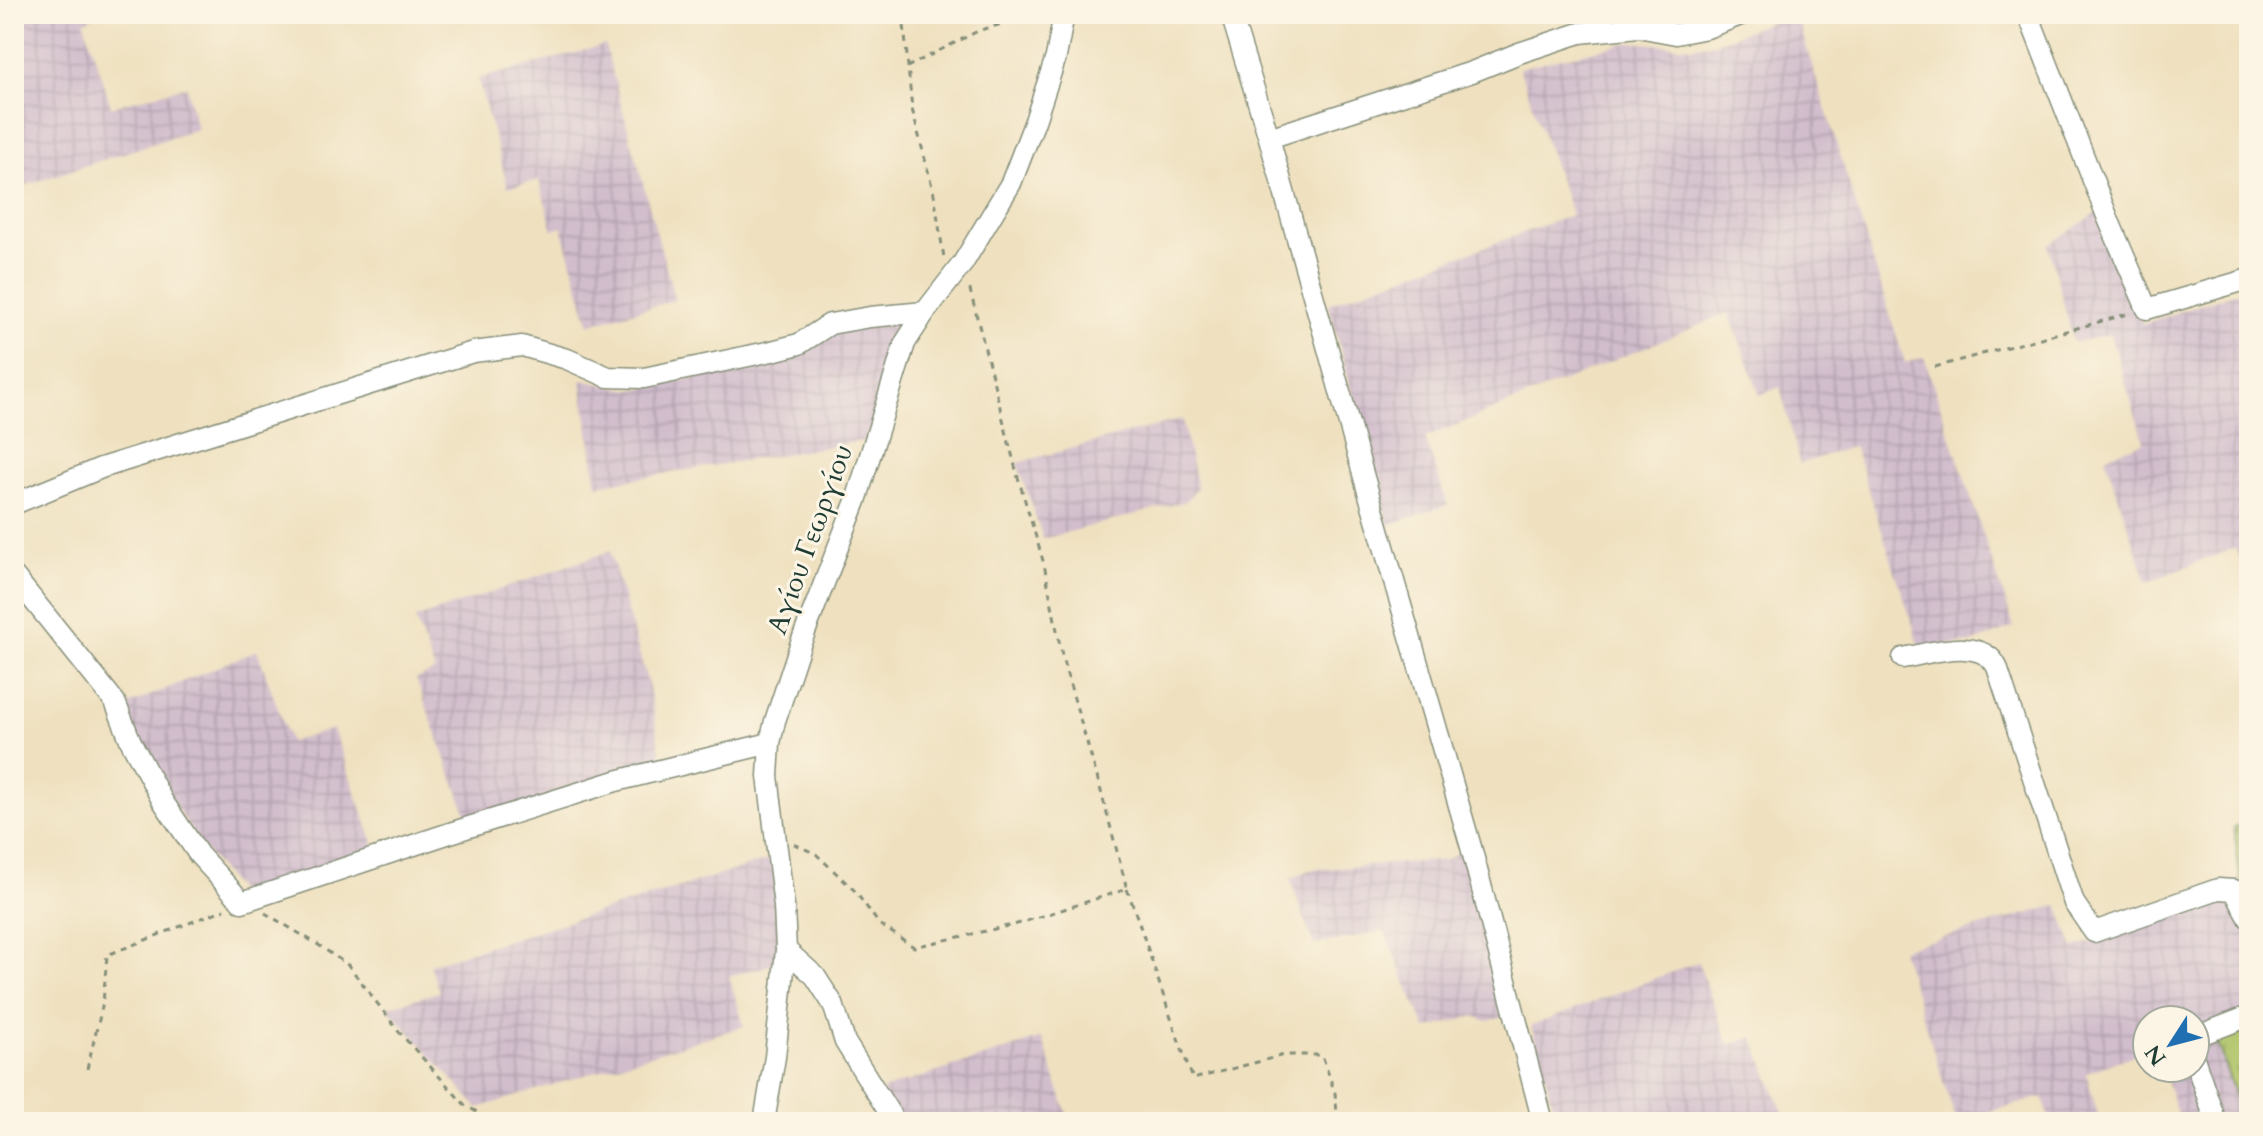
<svg xmlns="http://www.w3.org/2000/svg" width="2263" height="1136" font-family="Cardo,serif">
  <defs>
    <pattern id="industrial-grid" width="8" height="8" patternUnits="userSpaceOnUse" patternTransform="scale(2)"><rect width="8" height="8" fill="#d1bdcc"/><path d="M0 4h8M4 0v8" fill="none" stroke="#b3a3b0"/></pattern>
    <pattern id="grass-tufts" width="24" height="20" patternUnits="userSpaceOnUse" patternTransform="scale(2)"><rect width="24" height="20" fill="#aec266"/><path d="M3 7l-1-3M5 7V3M7 7l1-3M15 17l-1-3M17 17v-4M19 17l1-3" fill="none" stroke="#8d9f55"/></pattern>
  </defs>
  <rect width="100%" height="100%" fill="#fcf5e5"/>
  <filter id="ink" filterUnits="userSpaceOnUse"><feTurbulence type="fractalNoise" baseFrequency=".0125" numOctaves="2"/><feDisplacementMap in="SourceGraphic" scale="16" xChannelSelector="R" yChannelSelector="G"/><feConvolveMatrix kernelMatrix="1 2 1 2 8 2 1 2 1" color-interpolation-filters="sRGB"/></filter>
  <filter id="wash" filterUnits="userSpaceOnUse"><feTurbulence type="fractalNoise" baseFrequency=".006" numOctaves="4" result="noise"/><feDisplacementMap in="SourceGraphic" scale="32" xChannelSelector="R" yChannelSelector="G"/><feGaussianBlur stdDeviation="1.8" result="paint"/><feColorMatrix in="noise" values="0 0 0 0 0 0 0 0 0 0 0 0 0 0 0 0 0 1.4 0 .05"/><feComposite in="paint" operator="in"/></filter>
  <g filter="url(#wash)">
    <rect width="100%" height="100%" fill="#efe1c0"/>
    <path fill="url(#industrial-grid)" d="M14,14H92L93,17L84,22L111,107L186,86L197,129L14,189Z
      M1791,14H1796L1905,363L1924,357L2014,627L1971,643L1920,647L1854,446L1800,464L1780,387L1760,395L1729,313L1425,438L1448,505L1388,525L1328,304L1572,215L1519,68L1630,42L1691,47L1715,43Z
      M605,45L675,300L589,324L562,227L553,230L539,180L508,187L478,79Z
      M2100,211L2143,324L2249,288V568L2245,570L2235,548L2147,582L2105,457L2144,442L2110,334L2074,343L2048,245Z
      M904,322L880,386L868,440L597,485L581,380L631,390L790,360L836,333Z
      M1182,419L1197,488L1186,501L1043,539L1017,463Z
      M610,551L650,691L662,763L469,821L416,679L435,671L415,619Z
      M257,650L290,742L333,729L377,852L243,897L199,843L145,757L126,706Z
      M1463,843L1509,1016L1487,1021L1474,1016L1426,1029L1384,931L1314,945L1290,879L1309,870L1445,860L1457,853Z
      M775,858L779,963L729,976L744,1026L478,1108L387,1007L439,992L430,964Z
      M2225,895L2236,903L2249,938V1009L2211,1025L2244,1122H2180L2162,1068H2195V1020H2147V1050L2086,1073L2100,1122H2050L2043,1097L1956,1121L1901,949L2058,905L2074,948Z
      M1698,962L1729,1045L1753,1037L1787,1122H1558L1531,1026Z
      M1042,1038L1070,1122H898L882,1090Z"/>
    <path fill="url(#grass-tufts)" stroke="#66804d" stroke-width="2" d="M2249,822V894L2240,880L2234,827Z
      M2249,1025V1122H2244L2216,1039Z"/>
  </g>
  <g filter="url(#ink)">
    <g fill="none" stroke-linecap="round" stroke-linejoin="round">
      <g stroke="#878f7a" stroke-width="23">
        <path id="street" d="M1231,14L1269,138L1365,481L1471,847L1543,1122
          M2028,14L2109,221L2147,309L2249,279
          M1269,138L1472,72L1519,53L1580,33L1638,27L1676,34L1707,28L1743,14
          M14,504L101,468L473,352L522,346L567,359L608,377L644,378L772,351L799,344L830,324L870,317L925,312
          M14,576L115,702L131,742L162,800L199,855L242,902L450,833L616,781L770,743
          M1903,658C1932,653 1982,636 1997,667L2074,903L2094,932L2218,889L2234,890L2249,918
          M786,950L815,976L833,1004L845,1042L895,1122
          M2195,1037L2249,1016
          M2195,1061L2216,1122
          M764,1122L775,1057L786,950L784,906L768,776L770,743L775,721L800,645L856,501L905,343L925,312L963,263L1011,183L1035,121L1056,57L1064,14"/>
      </g>
      <path stroke="#878f7a" stroke-width="3" stroke-dasharray="6 6" stroke-linecap="butt" d="M903,14L912,109L934,194L944,258
        M907,67L980,30L1017,20L1045,18
        M1935,367L2128,314
        M794,844L816,854L855,891L879,924L914,947L1017,924L1127,889L1098,780L1063,661L1044,564L1017,474L969,286
        M1127,889C1150,952 1169,1017 1193,1079L1284,1055H1322L1335,1093L1338,1122
        M265,913L317,944L349,966L399,1032L465,1105L485,1117L500,1122
        M87,1069L103,1003L107,955L225,909"/>
      <use href="#street" stroke="#fff" stroke-width="20"/>
    </g>
  </g>
  <g text-anchor="middle" stroke-width="6" stroke-linejoin="round" paint-order="stroke">
    <g font-size="28" fill="#1f3d34" stroke="#fcf5e5">
      <text transform="translate(809 539) rotate(-70)" y="10">Αγίου Γεωργίου</text>
    </g>
  </g>
  <rect width="2263" height="1136" fill="none" stroke="#fcf5e5" stroke-width="48"/>
  <g transform="translate(2171 1044) rotate(234)"><circle r="38" fill="#fcf5e5" stroke="#a4ab9e" stroke-width="2"/>
  <path d="M0-6L14 30L0 20L-14 30Z" fill="#1f6fb2"/>
  <text y="-12" font-size="22" font-weight="bold" text-anchor="middle" fill="#1f3d34">N</text>
  </g>
</svg>
